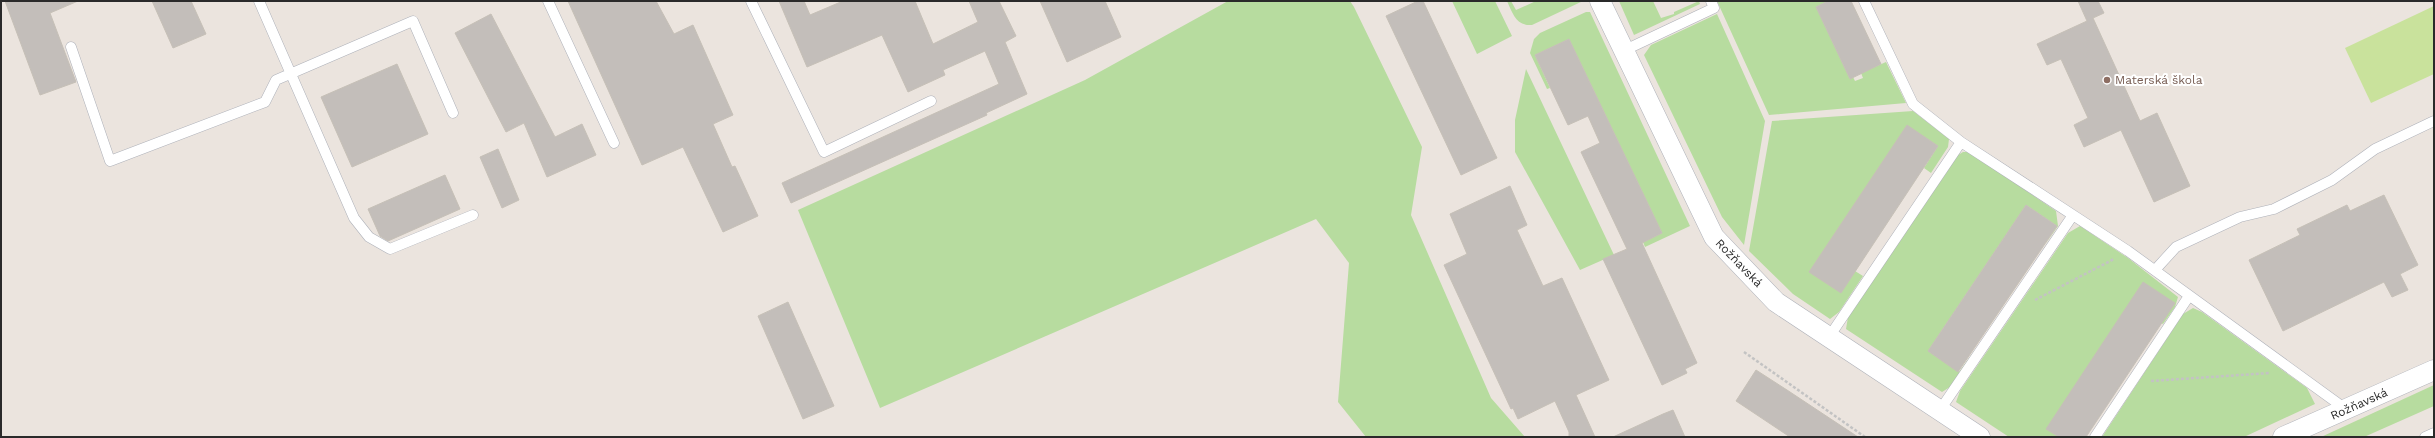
<svg xmlns="http://www.w3.org/2000/svg" width="2435" height="438" font-family="'Work Sans',sans-serif">
  <rect width="100%" height="100%" fill="#ebe4de"/>
  <path fill="#b7dc9f" d="M1228,1H1350L1354,7L1422,147L1411,215L1491,398L1525,437H1366L1338,402L1349,263L1316,219L880,408L798,210L1085,80Z
    M1452,1H1495L1512,36L1477,54Z
    M1507,1H1511L1516,10L1536,1H1583L1532,25C1516,26 1513,14 1507,1Z
    M1619,1H1653L1661,18L1674,14V12L1699,1L1700,4L1634,35Z
    M1717,1H1828L1816,7L1850,79L1853,77L1855,81L1863,78L1861,73L1886,62L1906,103L1769,115Z
    M1586,12H1590L1690,226L1645,247L1643,242L1662,233L1569,39L1535,55L1550,88L1547,89L1530,53L1534,39L1540,33Z
    M1717,14L1765,121L1744,245L1722,217L1644,55L1651,45Z
    M1526,69L1614,255L1580,270L1515,152V120Z
    M1913,111L1949,139L1948,147L1931,173L1924,168L1938,146L1907,126L1855,271L1863,276L1839,312L1830,319L1793,294L1749,251L1772,121Z
    M1963,152H1969L2056,211L2058,226L2044,246L2057,226L2026,205L1928,351L1959,372L1974,351L1950,387L1942,392L1846,329L1848,317L1958,155Z
    M2080,226L2128,258L2178,297L2175,307L2163,324L2161,323L2047,429L2059,437H2009L1956,402L1960,391L2068,233Z
    M2193,308L2202,312L2307,388L2315,404L2244,437H2102L2183,314Z
    M2434,385V406L2364,437H2321Z"/>
  <path fill="#c9e29c" d="M2434,6V74L2371,103L2345,48Z"/>
  <path fill="#c3beba" stroke="#c6c0b7" d="M5,1H78L50,13L76,82L40,95Z
    M152,1H191L206,34L173,48Z
    M568,1H656L674,34L693,25L733,115L713,124L732,167L735,166L758,216L723,232L683,147L642,165Z
    M779,1H804L810,15L843,1H915L933,44L978,22L969,1H999L1016,36L1005,42L1027,94L986,113L987,115L791,203L782,183L999,84L985,51L943,70L945,75L908,92L882,35L807,67Z
    M1040,1H1105L1121,37L1067,62Z
    M1418,1H1423L1497,158L1461,175L1386,16Z
    M1828,1H1851L1881,64L1850,79L1816,7Z
    M2078,1H2098L2104,13L2093,18L2140,121L2157,113L2190,186L2154,202L2121,130L2084,147L2074,125L2088,118L2061,59L2047,65L2037,44L2087,21Z
    M491,14L555,137L582,124L596,155L547,177L524,123L506,132L455,33Z
    M1569,39L1662,233L1642,243L1697,363L1685,369L1687,373L1662,385L1603,259L1627,249L1581,152L1600,143L1588,116L1568,125L1535,55Z
    M397,64L428,134L352,167L321,97Z
    M1907,125L1938,146L1841,293L1809,272Z
    M498,149L519,200L502,208L480,157Z
    M445,175L460,209L388,241L380,236L368,209Z
    M1510,186L1527,225L1517,230L1543,286L1562,278L1609,380L1576,395L1595,437H1569V432L1555,401L1518,419L1513,408L1511,409L1444,265L1467,254L1450,214Z
    M2384,195L2418,265L2400,274L2408,290L2392,297L2384,282L2283,331L2249,260L2300,235L2297,229L2347,205L2350,211Z
    M2026,205L2057,226L1958,372L1928,351Z
    M2143,282L2175,303L2086,437H2059L2046,429Z
    M788,302L834,406L803,419L758,316Z
    M1756,370L1787,390L1858,437H1790L1736,401Z
    M1673,410L1685,437H1613L1663,414Z"/>
  <g fill="none" stroke-linecap="round" stroke-linejoin="round">
    <g stroke="#aeb1b9" stroke-width="11">
      <path id="lane" d="M259,1L354,218L369,237L390,249L473,215
        M548,1L614,143
        M751,1L824,152L931,101
        M1864,1L1913,104L1961,142L2128,251L2347,410
        M71,47L110,161L265,102L276,80L413,21L453,113
        M1625,50L1714,8L1711,1
        M2155,270L2176,247L2240,217L2274,209L2332,180L2375,149L2434,121
        M1829,337L1961,142
        M1940,410L2073,215
        M2095,437L2189,296
        M2425,437L2434,433"/>
    </g>
    <g stroke="#aeb1b9" stroke-width="21">
      <path id="street" d="M1600,1L1714,237L1776,302L1980,437
        M2283,437L2434,370"/>
    </g>
    <path stroke="#c3c3c3" stroke-width="2.5" stroke-dasharray="3 2" stroke-linecap="butt" d="M2035,300L2114,259
      M1744,352L1865,437
      M2151,381L2270,373"/>
    <use href="#lane" stroke="#fff" stroke-width="10"/>
    <use href="#street" stroke="#fff" stroke-width="20"/>
  </g>
  <circle fill="#8d6e63" stroke="#fff" stroke-width="1.5" cx="2107" cy="80" r="4"/>
  <g text-anchor="middle" stroke-width="4" stroke-linejoin="round" paint-order="stroke">
    <g font-size="12" fill="#785e54" stroke="#fff" text-anchor="start">
      <text x="2115" y="84">Materská škola</text>
    </g>
    <g font-size="12" fill="#2a2a2a" stroke="#fff">
      <text transform="translate(1739 263) rotate(46)" y="4">Rožňavská</text>
      <text transform="translate(2359 404) rotate(-24)" y="4">Rožňavská</text>
    </g>
  </g>
  <rect width="2435" height="438" fill="none" stroke="#2a2a2a" stroke-width="4"/>
</svg>
